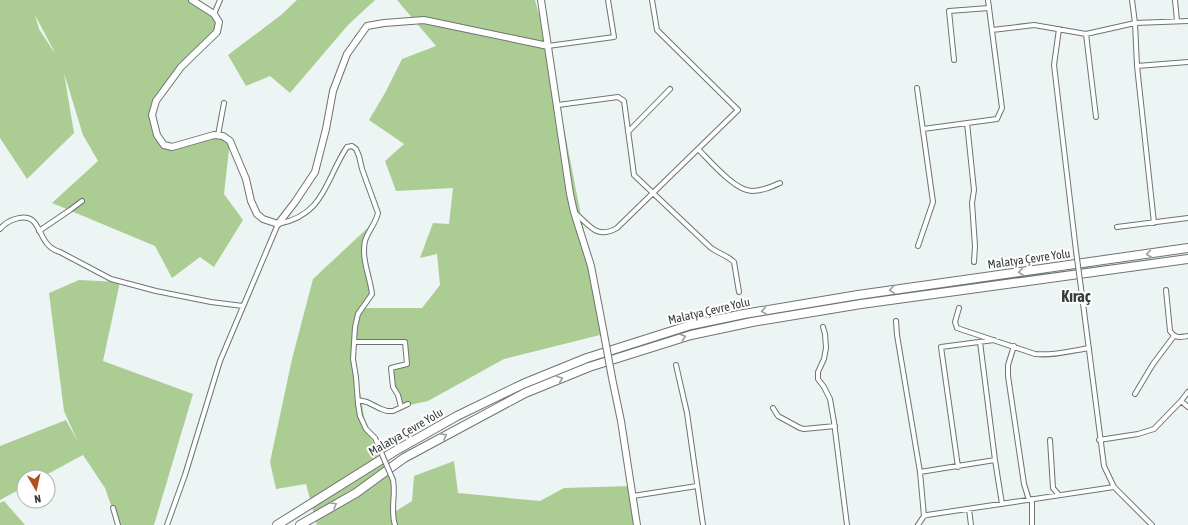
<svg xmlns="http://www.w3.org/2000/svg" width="1188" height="525" font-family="'Asap Condensed',sans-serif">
  <rect width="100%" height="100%" fill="#edf5f4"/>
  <path fill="#abcd93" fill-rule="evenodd" d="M0,0H192L214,14L218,28L208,43L162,93L152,115L164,145L218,135L230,141L224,194L243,220L214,267L200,257L172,278L155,246L52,203L98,161L83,135L64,73L74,133L27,179L0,138ZM35,15L54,51V52L39,29Z
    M297,0H375L348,25L290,93L270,76L246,86L228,55L281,15Z
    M397,0H535L548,46L604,334L504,359L428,401L401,407L391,376V368L407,364L405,342H357L354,354L366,429L393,480V503L396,511L412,501L414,476L454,461L458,493L540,501L564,488L631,486L637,525H317L306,484L276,489L270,462L292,359L313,279L374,222C359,248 367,267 372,294L366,303L365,308H422L440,285L437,254L420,258L433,223L449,224L453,188L396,191L385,161L404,144L369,120L385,93L402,59L436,46Z
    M79,280L120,282L103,361L193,394L154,525H118L105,488L83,455L42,477H24V487L0,500V446L66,420L78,442L64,411L49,293Z
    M4,501L25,525H0V503Z"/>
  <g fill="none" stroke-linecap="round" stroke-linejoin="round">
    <g stroke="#6d7473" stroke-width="6">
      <path id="street" d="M1132,0L1135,23L1137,66L1154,223
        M1175,0L1177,21
        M214,14L220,0
        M1059,29L1054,65L1076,251
        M992,30L1034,25L1086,34L1135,23L1188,21
        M1086,34L1096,117
        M548,46L614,37L608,0
        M954,60L949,11L989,8
        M1137,66L1188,62
        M917,88L933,202L918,246
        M558,105L618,97L624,101L634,175L710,247C717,253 727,255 734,262L739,292
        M967,123L974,190L972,203L975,246L974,262
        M923,129L997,119L1002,108L988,0
        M628,132L670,89
        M218,135L224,103
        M698,149C710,161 735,191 752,191C762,191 771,187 780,183
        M574,212C590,225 596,240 617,228L738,110L657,30L652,0
        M1117,227L1188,218
        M0,229C4,224 9,221 15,219C45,210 34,245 60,252L111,279L156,291L211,302L243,306
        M39,231L70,210L82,201
        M1081,288L1104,466L1114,487L1152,525
        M1166,290L1170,331C1175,339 1180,337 1188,336
        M959,308L955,322L957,328L1035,354C1052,356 1071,351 1089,348
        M896,321L897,335L920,472L924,516
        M823,327L825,334L826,348L824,359L818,372V379L824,387L830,399L834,422L847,525
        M355,342H405L407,364L391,368L393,387L398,395L401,407
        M980,342L995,460L1002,504
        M1014,346L1008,365V376L1024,484L1029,500
        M676,365L687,413L703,525
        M1188,392L1181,401L1188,407
        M1135,394L1153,364L1174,336
        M358,400L367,402L381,409L387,411H393L408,404
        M773,408L778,416L800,428L804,429L835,426
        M1050,440L1053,488L1059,495
        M1099,440L1138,434L1154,429L1181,401
        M958,467L941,347L994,340
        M920,472L995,460
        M393,480C396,495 390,510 395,525
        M633,496L697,486
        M1032,499V525
        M113,508L118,525
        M969,509L971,525
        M167,525L185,475L220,361L278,224C325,215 325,180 347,147L352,146L356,149L359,156L362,169L378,213C376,223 368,231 365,241C361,259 370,276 372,294L358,314L355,327L353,359L356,377L358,404L360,416L366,429L375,438
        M918,525L924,516L927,515L1114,487"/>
    </g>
    <g stroke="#6d7473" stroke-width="8">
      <path id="secondary" d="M192,0L214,14L219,22L217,32L181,67L156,101L152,115L157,135L164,145L172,147L214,135L223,136L230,141L246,179L251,201L257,214L263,219L278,224L295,202L315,172L326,129L333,91L347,54L367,26L384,23L424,20L548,46
        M541,0L570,194L574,212L591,266L604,334
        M612,378L621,421L637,525"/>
    </g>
    <g stroke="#6d7473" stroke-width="10">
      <path id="highway" d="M277,525L395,451L457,416L523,384L587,358L691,325L744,314L858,295L1188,248
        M300,525L356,493L404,458L525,393L589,367L691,335L752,322L861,304L1188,259"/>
    </g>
    <use href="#street" stroke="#fff" stroke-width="4"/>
    <use href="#secondary" stroke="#fff" stroke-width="6"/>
    <use href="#highway" stroke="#fff" stroke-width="8"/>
    <g stroke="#6d7473" stroke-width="6" stroke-linecap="butt">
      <path id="street-bridge" d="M1076,251L1081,288
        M375,438L393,480"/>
    </g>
    <g stroke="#6d7473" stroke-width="8" stroke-linecap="butt">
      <path id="secondary-bridge" d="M604,334L612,378"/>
    </g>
    <use href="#street-bridge" stroke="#fff" stroke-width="4"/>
    <use href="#secondary-bridge" stroke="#fff" stroke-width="6"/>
  </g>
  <defs><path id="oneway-chevron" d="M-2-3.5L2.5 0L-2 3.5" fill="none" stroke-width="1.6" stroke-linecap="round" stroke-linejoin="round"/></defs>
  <g stroke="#9c9e9e">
    <use href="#oneway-chevron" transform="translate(1149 254) rotate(172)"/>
    <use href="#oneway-chevron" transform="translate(1021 272) rotate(172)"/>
    <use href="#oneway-chevron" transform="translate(892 290) rotate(172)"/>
    <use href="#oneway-chevron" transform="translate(764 311) rotate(171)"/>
    <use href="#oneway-chevron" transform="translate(683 337) rotate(-17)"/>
    <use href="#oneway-chevron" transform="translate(560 379) rotate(-22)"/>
    <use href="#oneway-chevron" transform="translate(444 436) rotate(-28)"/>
    <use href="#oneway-chevron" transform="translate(334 505) rotate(-30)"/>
  </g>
  <g text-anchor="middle" stroke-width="4" stroke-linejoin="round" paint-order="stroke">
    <g font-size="12" fill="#393c3c" stroke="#fff">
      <text transform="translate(1029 259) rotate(-8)" y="4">Malatya Çevre Yolu</text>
      <text transform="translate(709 311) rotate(-13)" y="4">Malatya Çevre Yolu</text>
      <text transform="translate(406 432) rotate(-30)" y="4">Malatya Çevre Yolu</text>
    </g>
    <g font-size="16" font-weight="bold" fill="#393c3c" stroke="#fff">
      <text x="1076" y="302">Kıraç</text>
    </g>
  </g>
  <g transform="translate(36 489) rotate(171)"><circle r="19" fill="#ffffff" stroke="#b0b1b1"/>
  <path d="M0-3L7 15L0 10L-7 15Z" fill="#b4511a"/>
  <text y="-6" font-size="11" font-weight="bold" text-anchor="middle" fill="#393c3c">N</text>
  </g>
</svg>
